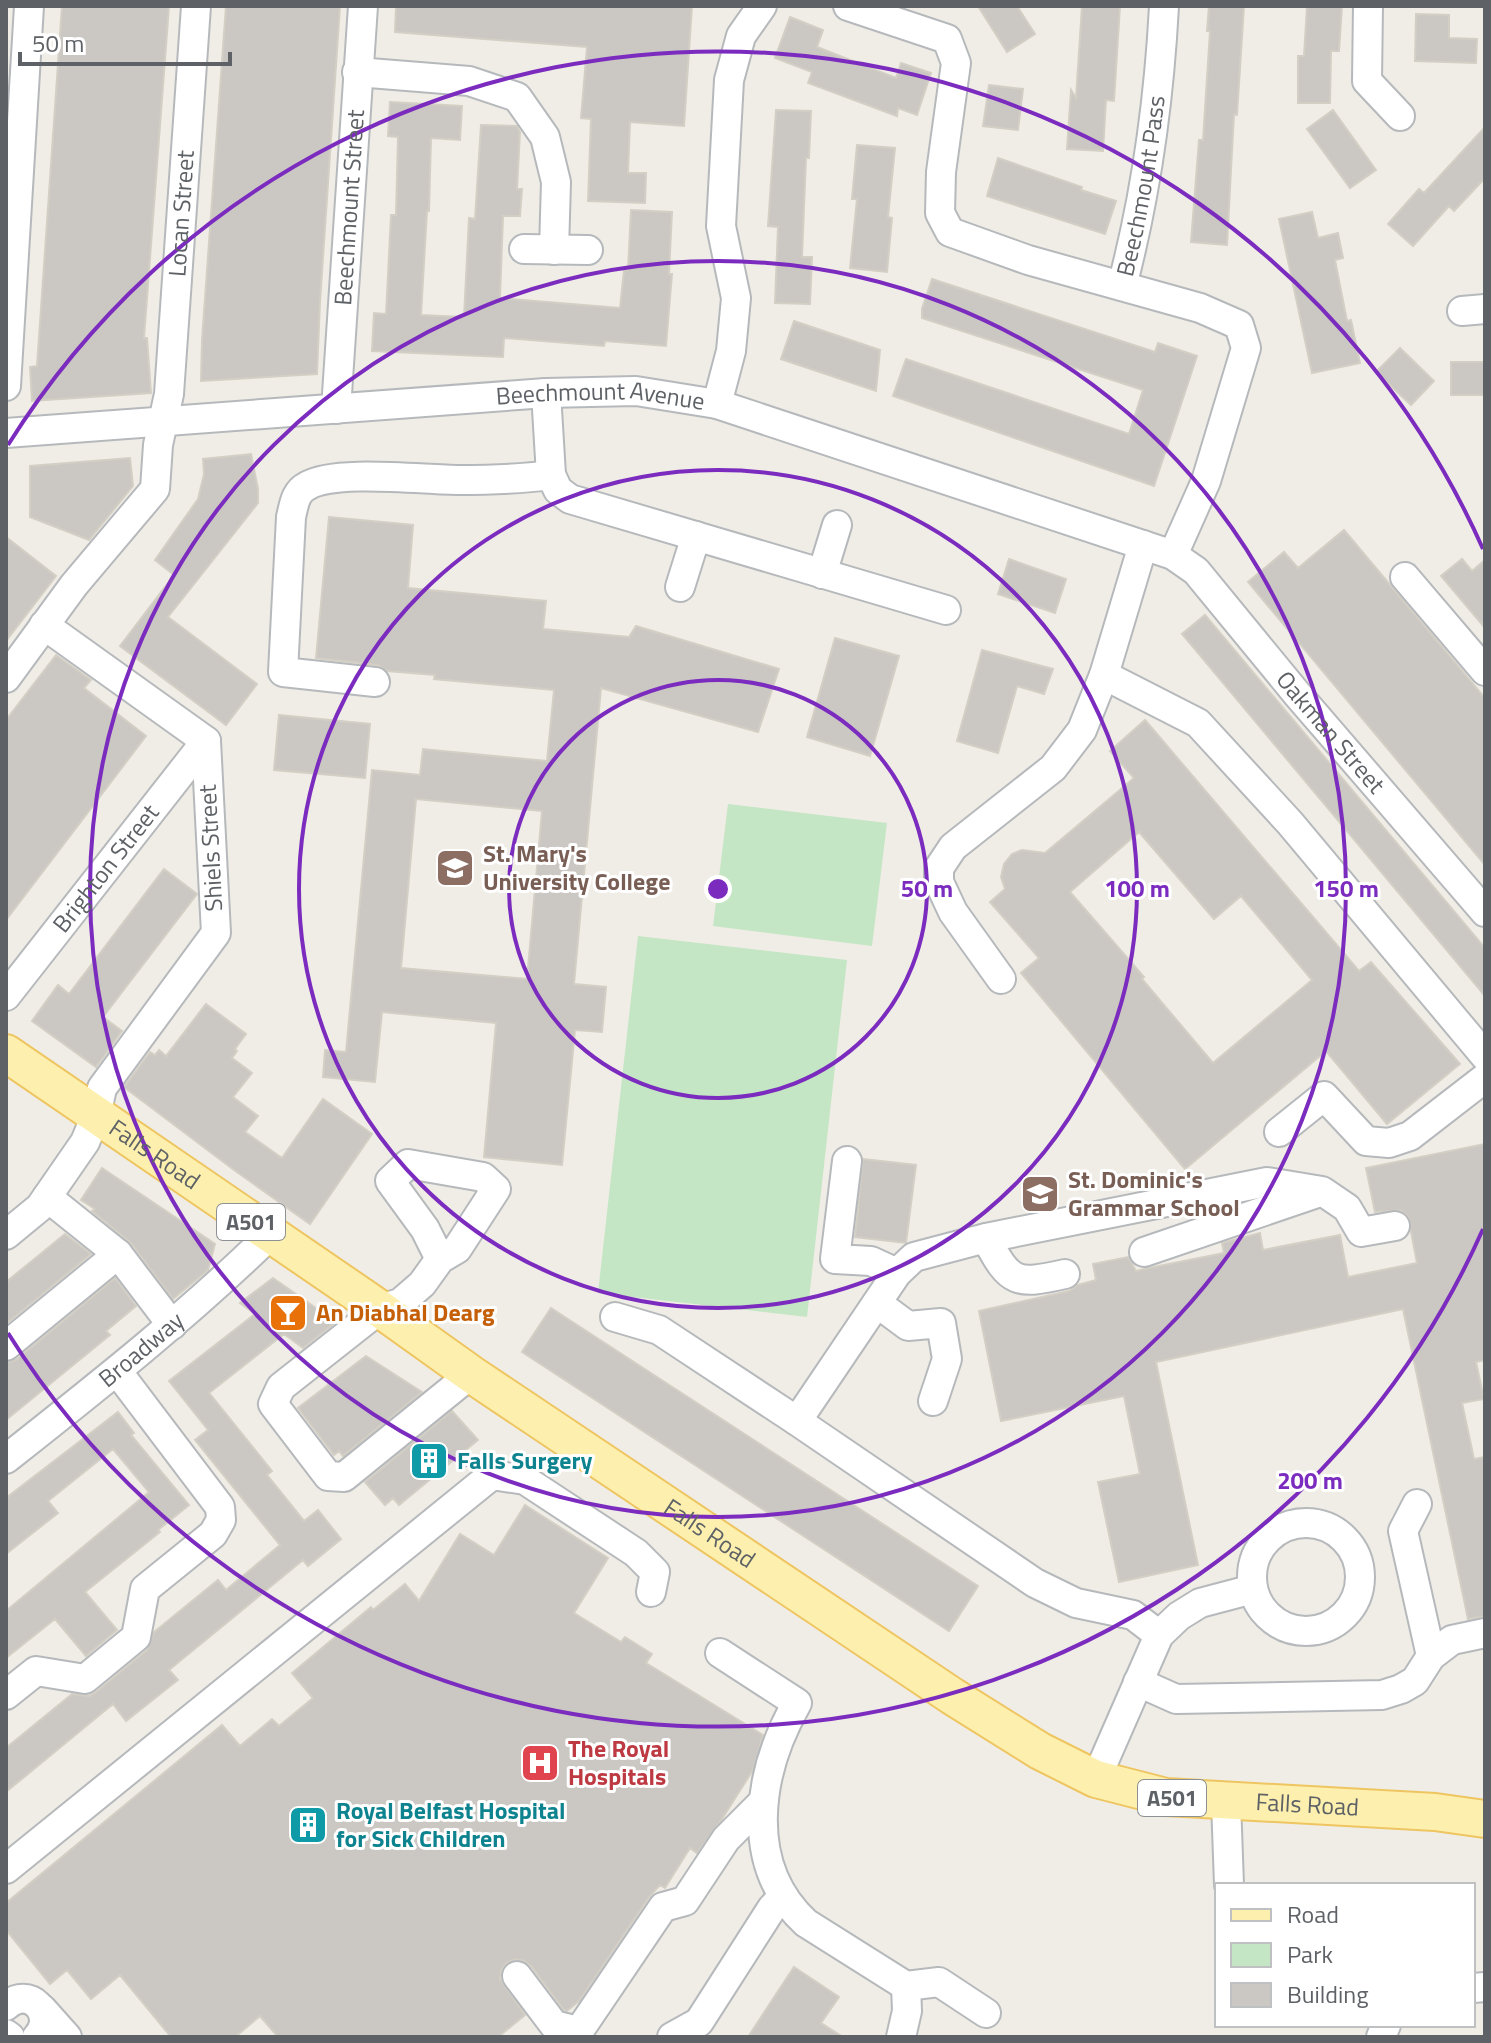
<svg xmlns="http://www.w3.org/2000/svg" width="1491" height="2043" font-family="'Titillium Web',sans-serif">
  <rect width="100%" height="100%" fill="#f0ede6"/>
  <path fill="#c4e6c4" d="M728,804L887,823L872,946L713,926Z
    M638,936L847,960L807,1317L598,1293Z"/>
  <path fill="#cbc8c3" stroke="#d4cfc5" stroke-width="2" fill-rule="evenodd" d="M62,6H169L144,338H147L151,393L32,401L30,367L37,366Z
    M226,6H340L320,302L317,374L201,381L202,340Z
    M396,6H692L684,126L630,122L628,173H646L645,203L588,201L591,119L581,118L587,47L395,32Z
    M978,6H1017L1035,34L1007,52Z
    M1082,6H1120L1114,101L1106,100L1103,151L1067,149L1071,90L1076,98Z
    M1209,6H1244L1237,115L1234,114L1227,245L1191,242L1199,140H1203L1210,31H1207Z
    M1307,6H1342L1339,51H1331L1330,103H1298V56H1304Z
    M1416,14L1449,15V38L1477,39L1476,63L1415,61Z
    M790,17L823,30L817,47L896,78L901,63L931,73L917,115L898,108L897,116L808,83L812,72L775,58Z
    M989,85L1023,89L1018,130L983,126Z
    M390,102L462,106L460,140L431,138L429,211H427L421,315L464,317L469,218L475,219L481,125L517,126L520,132L517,189H522L520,216H503L500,298L620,308L624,270H628L631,210L672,212L669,274H672L666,346L605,341L604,346L504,338L503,357L372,351L374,313L386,314L391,215H396L398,137L388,136Z
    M776,110L811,111L809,158H806L802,257H812L810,304L775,303L778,227L768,226Z
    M1333,110L1376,170L1350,188L1307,129Z
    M1485,127V178L1454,211L1449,206L1413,246L1388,224L1419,189L1424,193Z
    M857,145L895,148L888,217L892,218L887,272L850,268L857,199H852Z
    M998,158L1082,187L1081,190L1116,201L1105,234L987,196Z
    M1312,212L1318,238L1338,233L1343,258L1335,260L1347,321L1351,320L1360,363L1312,373L1279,219Z
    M932,279L1155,352L1158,343L1197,356L1154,486L893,396L906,359L1129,434L1143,390L922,318V309Z
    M794,321L880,350L876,391L781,359Z
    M1400,348L1434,381L1411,405L1376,372Z
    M1451,362H1485V395H1451Z
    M251,454L258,489V503L168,617L257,684L226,725L120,646L174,575L155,560L198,499L204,474L203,459Z
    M130,458L133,486L89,540L30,517V466Z
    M329,517L413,525L408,588L546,601L543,629L629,637L636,626L779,669L758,732L601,688L574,984L606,987L602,1032L575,1030L562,1165L484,1157L496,1023L382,1012L375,1082L323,1077L325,1050L346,1052L372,770L420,775L423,749L547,761L554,690L434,679L435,675L387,671L377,665L316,658ZM416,799L542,811L527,979L401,968Z
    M1344,530L1485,698V865L1248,582L1284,552L1298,568Z
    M6,537L56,576L6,641Z
    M1009,559L1066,579L1055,613L998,594Z
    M1462,559L1472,571L1485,560V628L1441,576Z
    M1205,615L1485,948V996L1182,634Z
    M835,638L899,656L870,756L807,737Z
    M982,650L1053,669L1044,694L1017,686L998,753L957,741Z
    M56,655L91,680L84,688L146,736L6,920V720Z
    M279,715L370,724L365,778L274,770Z
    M1145,720L1359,971L1371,962L1460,1064L1387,1124L1326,1051L1185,1169L1021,973L1039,958L990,902L1005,889L1001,877L1004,864L1012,854L1022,850L1045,853L1134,778L1110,751ZM1139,832L1214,919L1241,896L1312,980L1213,1063L1142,979L1144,977L1070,892Z
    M164,869L197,894L103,1017L122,1031L96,1067L32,1021L58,985L69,994Z
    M206,1004L246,1034L235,1049L237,1051L232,1058L252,1073L233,1097L258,1116L245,1132L282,1158L323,1099L372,1134L310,1224L234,1170L124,1087L150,1052L155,1055L159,1050L166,1056Z
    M1485,1144V1360L1476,1362L1484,1399L1462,1403L1474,1459L1485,1457V1616L1468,1619L1403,1309L1156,1362L1198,1565L1119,1582L1098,1482L1140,1474L1124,1396L1001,1421L979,1311L1069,1291L1078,1285L1096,1280L1093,1264L1128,1257L1136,1271L1149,1268L1224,1253L1222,1243L1260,1233L1263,1250L1340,1235L1348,1277L1417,1263L1408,1216L1400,1210L1375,1212L1366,1168Z
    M863,1159L916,1165L906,1243L855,1237Z
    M102,1168L215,1244L208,1270L173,1299L131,1243L92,1211L95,1209L81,1200Z
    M65,1234L91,1254L6,1324V1282Z
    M115,1278L136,1306L106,1331L110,1335L6,1420V1363L17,1359Z
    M273,1278L336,1322L303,1348L284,1334L209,1393L272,1471L267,1475L304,1521L318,1510L341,1539L308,1566L303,1560L169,1670L178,1680L126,1721L113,1704L6,1792V1748L72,1694L89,1696L96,1692L147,1650L154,1632L218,1580L226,1590L280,1545L195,1440L208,1430L169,1381L255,1314L240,1303Z
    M551,1308L978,1586L949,1631L522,1352Z
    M366,1356L422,1392L343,1456L339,1451L334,1455L298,1408Z
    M452,1411L478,1440L399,1505L393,1498L385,1505L365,1482Z
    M118,1412L134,1433L131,1435L189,1505L158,1530L160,1532L85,1592L117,1630L86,1656L55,1619L6,1658V1611L149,1492L113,1449L48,1501L58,1513L6,1554V1498Z
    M525,1505L608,1558L574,1613L621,1642L625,1637L652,1654L646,1663L763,1735L753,1770L722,1819L697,1853L690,1848L665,1888L660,1885L649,1897L579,2001L567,2011L564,2010L531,1966L524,1961L516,1959L506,1963L501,1970L500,1979L525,2015L498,2037H278L260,2016L235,2037H171L120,1975L91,1999L67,1970L50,1984L6,1930V1903L222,1725L240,1746L272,1719L279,1726L313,1698L292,1673L371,1607L373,1610L405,1584L419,1601L460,1534L494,1555Z
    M794,1967L839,1997L821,2023L843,2037H748Z"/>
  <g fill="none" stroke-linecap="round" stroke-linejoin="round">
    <g stroke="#b6b9bc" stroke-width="32">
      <g id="minor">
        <path d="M848,6L947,39L956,63L941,172L940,213L950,232L1028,260L1200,308L1239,325L1246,348L1206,481L1173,555"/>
        <path d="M1368,6L1367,81L1400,116"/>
        <path d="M357,72L469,81L517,97L545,137L556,182L554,250"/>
        <path d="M524,249L588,250"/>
        <path id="s1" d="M1122,286C1146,195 1159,101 1164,6"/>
        <path d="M1462,311L1485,309"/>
        <path d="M6,386L29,6"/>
        <path d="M546,393L551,475L558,490L570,499L946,610"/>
        <path d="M717,404L731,351L736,298L721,226L729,80L741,36L762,6"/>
        <path id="s2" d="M336,409L363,6"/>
        <path id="s3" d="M6,433L546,393L636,391L717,404L1173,555L1196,571L1297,694L1485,912"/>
        <path d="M822,574L837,525"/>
        <path d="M1405,577L1485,671"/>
        <path d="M680,587L696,536"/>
        <path d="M1104,675L1198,723L1290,823L1485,1056"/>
        <path id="s4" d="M6,678L74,585L155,489L158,445L169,394L196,6"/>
        <path d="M375,682L283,672L291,517C294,505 295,492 307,486C335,469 423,480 459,480C490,480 520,479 551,475"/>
        <path d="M1001,979L953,912L939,882V868L953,847L1053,768L1082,730L1104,675L1143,545"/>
        <path id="s5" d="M6,996L206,741"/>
        <path d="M1279,1132L1324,1096L1366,1141L1389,1143L1410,1136L1485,1078"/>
        <path d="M847,1161L835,1259L871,1261L897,1273"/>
        <path d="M47,1197L118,1254L172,1325"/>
        <path d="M6,1235L40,1207L85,1142L96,1116L102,1088L216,933L206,741L44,625"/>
        <path d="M986,1238C1010,1284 1016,1285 1065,1274"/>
        <path d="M1144,1252L1317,1193"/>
        <path d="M440,1259L425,1229L390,1181L408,1164L483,1177L496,1189L457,1249L440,1259L422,1284L400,1303L380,1309L281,1387L273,1404L328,1476L344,1477L471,1374"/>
        <path d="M877,1303L908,1326L941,1323L947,1359L933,1401"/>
        <path d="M615,1317L659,1330L797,1421L1035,1583L1076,1603L1133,1615L1159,1635"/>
        <path d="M6,1346L118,1254"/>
        <path d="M797,1421L897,1273L914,1257L986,1238L1267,1182L1322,1191L1347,1208L1361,1232L1395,1226"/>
        <path id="s6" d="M6,1459C97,1387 187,1316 270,1235"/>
        <path d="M1417,1504L1403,1531L1431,1656"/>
        <circle cx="1306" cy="1577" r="54"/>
        <path d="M720,1653L797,1703C758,1771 742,1864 806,1923L906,1986"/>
        <path d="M1138,1682L1176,1699L1382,1695L1401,1689L1415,1681L1431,1656L1452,1640L1485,1633"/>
        <path d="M6,1695L36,1671L85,1679L136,1637L145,1589L213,1534L221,1520L220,1507L117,1371"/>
        <path d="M1096,1779L1159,1635L1179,1616L1200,1603L1253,1589"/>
        <path d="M1226,1801L1229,1885"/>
        <path d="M6,1869L492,1475L525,1480L636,1553L655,1572L651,1592"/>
        <path d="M517,1976L554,2025L579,2031L663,1907L685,1901L726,1839L763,1802"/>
        <path d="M1473,1988L1485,1987"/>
        <path d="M6,2006C29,1985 57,2014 37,2037"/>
        <path d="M42,2009L67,2037"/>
        <path d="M6,2034L10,2037"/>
        <path d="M672,2037L699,2022L772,1908L783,1896"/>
        <path d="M901,2037L907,2011L906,1986L939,1982L986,2013"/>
        <path d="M1381,2037L1386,2025"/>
      </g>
    </g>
    <g stroke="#eec561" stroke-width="40">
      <g id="major">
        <path id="s7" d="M6,1053L380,1309L471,1374L952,1696L1040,1751L1096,1779L1166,1797L1435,1812L1485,1819"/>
      </g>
    </g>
    <use href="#minor" stroke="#fff" stroke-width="28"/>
    <use href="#major" stroke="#fdf0ae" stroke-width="36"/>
  </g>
  <g fill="none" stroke="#7b2cbf" stroke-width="4">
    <circle cx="718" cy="889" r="209"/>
    <circle cx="718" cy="889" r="419"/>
    <circle cx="718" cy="889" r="628"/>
    <path d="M1483 1229A837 837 0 0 1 8 1333M8 445A837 837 0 0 1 1483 549"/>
  </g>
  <defs>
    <g id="university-square" transform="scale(2)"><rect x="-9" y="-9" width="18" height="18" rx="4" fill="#8d6e63" stroke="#fff"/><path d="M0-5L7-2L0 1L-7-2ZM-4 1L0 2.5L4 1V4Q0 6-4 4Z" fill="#fff"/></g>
    <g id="school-square" transform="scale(2)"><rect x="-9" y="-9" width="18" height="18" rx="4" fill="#8d6e63" stroke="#fff"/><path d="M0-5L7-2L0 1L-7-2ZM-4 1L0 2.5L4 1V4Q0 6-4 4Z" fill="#fff"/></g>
    <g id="bar-square" transform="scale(2)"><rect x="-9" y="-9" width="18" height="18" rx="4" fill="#e8710a" stroke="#fff"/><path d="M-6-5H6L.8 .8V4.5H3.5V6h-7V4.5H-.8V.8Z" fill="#fff"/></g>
    <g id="building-square" transform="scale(2)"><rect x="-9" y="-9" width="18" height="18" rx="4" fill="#0f9aa8" stroke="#fff"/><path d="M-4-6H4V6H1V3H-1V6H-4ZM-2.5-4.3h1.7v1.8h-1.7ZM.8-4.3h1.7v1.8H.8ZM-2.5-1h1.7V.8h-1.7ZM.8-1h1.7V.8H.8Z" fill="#fff"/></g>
    <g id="hospital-square" transform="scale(2)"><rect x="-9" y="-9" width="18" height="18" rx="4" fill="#e0444e" stroke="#fff"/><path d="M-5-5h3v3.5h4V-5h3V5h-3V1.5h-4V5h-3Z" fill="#fff"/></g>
  </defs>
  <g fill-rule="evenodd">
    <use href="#university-square" x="455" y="868"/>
    <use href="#school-square" x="1040" y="1194"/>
    <use href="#bar-square" x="288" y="1313"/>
    <use href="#building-square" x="429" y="1461"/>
    <use href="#hospital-square" x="540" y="1763"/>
    <use href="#building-square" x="308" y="1825"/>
  </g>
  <g text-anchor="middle" stroke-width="6" stroke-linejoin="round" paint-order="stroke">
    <g fill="#fff" stroke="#8e9194" stroke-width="2">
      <rect x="217" y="1204" width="68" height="36" rx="6"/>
      <rect x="1138" y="1780" width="68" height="36" rx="6"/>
    </g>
    <g font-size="22" font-weight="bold" fill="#5e6266">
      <text x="251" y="1230">A501</text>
      <text x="1172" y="1806">A501</text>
    </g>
    <g font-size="24" fill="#5e6266" stroke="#fff">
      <text dy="8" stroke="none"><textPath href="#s1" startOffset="102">Beechmount Pass</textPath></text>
      <text dy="8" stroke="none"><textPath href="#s2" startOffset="202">Beechmount Street</textPath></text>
      <text dy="8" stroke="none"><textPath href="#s4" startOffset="518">Locan Street</textPath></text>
      <text dy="8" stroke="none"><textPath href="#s3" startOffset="596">Beechmount Avenue</textPath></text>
      <text dy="8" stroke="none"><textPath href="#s3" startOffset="1432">Oakman Street</textPath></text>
      <text transform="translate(211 848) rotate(-93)" y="8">Shiels Street</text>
      <text dy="8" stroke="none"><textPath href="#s5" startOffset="162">Brighton Street</textPath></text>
      <text dy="8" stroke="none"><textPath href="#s7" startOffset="180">Falls Road</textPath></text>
      <text dy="8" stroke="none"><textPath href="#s6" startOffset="174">Broadway</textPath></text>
      <text dy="8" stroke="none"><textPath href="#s7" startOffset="852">Falls Road</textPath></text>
      <text dy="8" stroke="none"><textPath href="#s7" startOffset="1524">Falls Road</textPath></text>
    </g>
    <g font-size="24" font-weight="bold" fill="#785e54" stroke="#fff" text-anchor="start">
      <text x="483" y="862">St. Mary's<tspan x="483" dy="28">University College</tspan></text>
      <text x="1068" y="1188">St. Dominic's<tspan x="1068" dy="28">Grammar School</tspan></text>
    </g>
    <g font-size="24" font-weight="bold" fill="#c56008" stroke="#fff" text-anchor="start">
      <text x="316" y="1321">An Diabhal Dearg</text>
    </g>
    <g font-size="24" font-weight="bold" fill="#0d838f" stroke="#fff" text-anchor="start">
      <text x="457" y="1469">Falls Surgery</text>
      <text x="336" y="1819">Royal Belfast Hospital<tspan x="336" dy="28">for Sick Children</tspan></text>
    </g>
    <g font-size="24" font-weight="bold" fill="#be3a42" stroke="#fff" text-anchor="start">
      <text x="568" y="1757">The Royal<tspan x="568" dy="28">Hospitals</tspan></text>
    </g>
  </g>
  <circle cx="718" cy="889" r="12" fill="#7b2cbf" stroke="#fff" stroke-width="4"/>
  <g font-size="24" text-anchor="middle" font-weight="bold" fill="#7b2cbf" stroke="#fff" stroke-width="6" stroke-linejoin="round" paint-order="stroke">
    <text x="927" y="897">50 m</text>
    <text x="1137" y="897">100 m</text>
    <text x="1346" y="897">150 m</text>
    <text x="1310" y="1489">200 m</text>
  </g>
  <rect width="1491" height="2043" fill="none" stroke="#5e6266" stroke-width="16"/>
  <rect x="1215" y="1883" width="260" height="144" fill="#ffffff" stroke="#bfc0c2" stroke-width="2"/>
  <rect x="1231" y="1909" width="40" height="12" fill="#fdf0ae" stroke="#bfc0c2" stroke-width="2"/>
  <text x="1287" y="1923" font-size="24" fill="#5e6266">Road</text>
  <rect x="1231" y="1943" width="40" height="24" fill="#c4e6c4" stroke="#bfc0c2" stroke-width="2"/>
  <text x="1287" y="1963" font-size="24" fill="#5e6266">Park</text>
  <rect x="1231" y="1983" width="40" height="24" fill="#cbc8c3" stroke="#bfc0c2" stroke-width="2"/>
  <text x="1287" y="2003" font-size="24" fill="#5e6266">Building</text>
  <path d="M20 52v12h210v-12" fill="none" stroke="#5e6266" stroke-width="4"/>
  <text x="32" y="52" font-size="24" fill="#5e6266" stroke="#ffffff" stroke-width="6" paint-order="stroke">50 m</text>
</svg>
